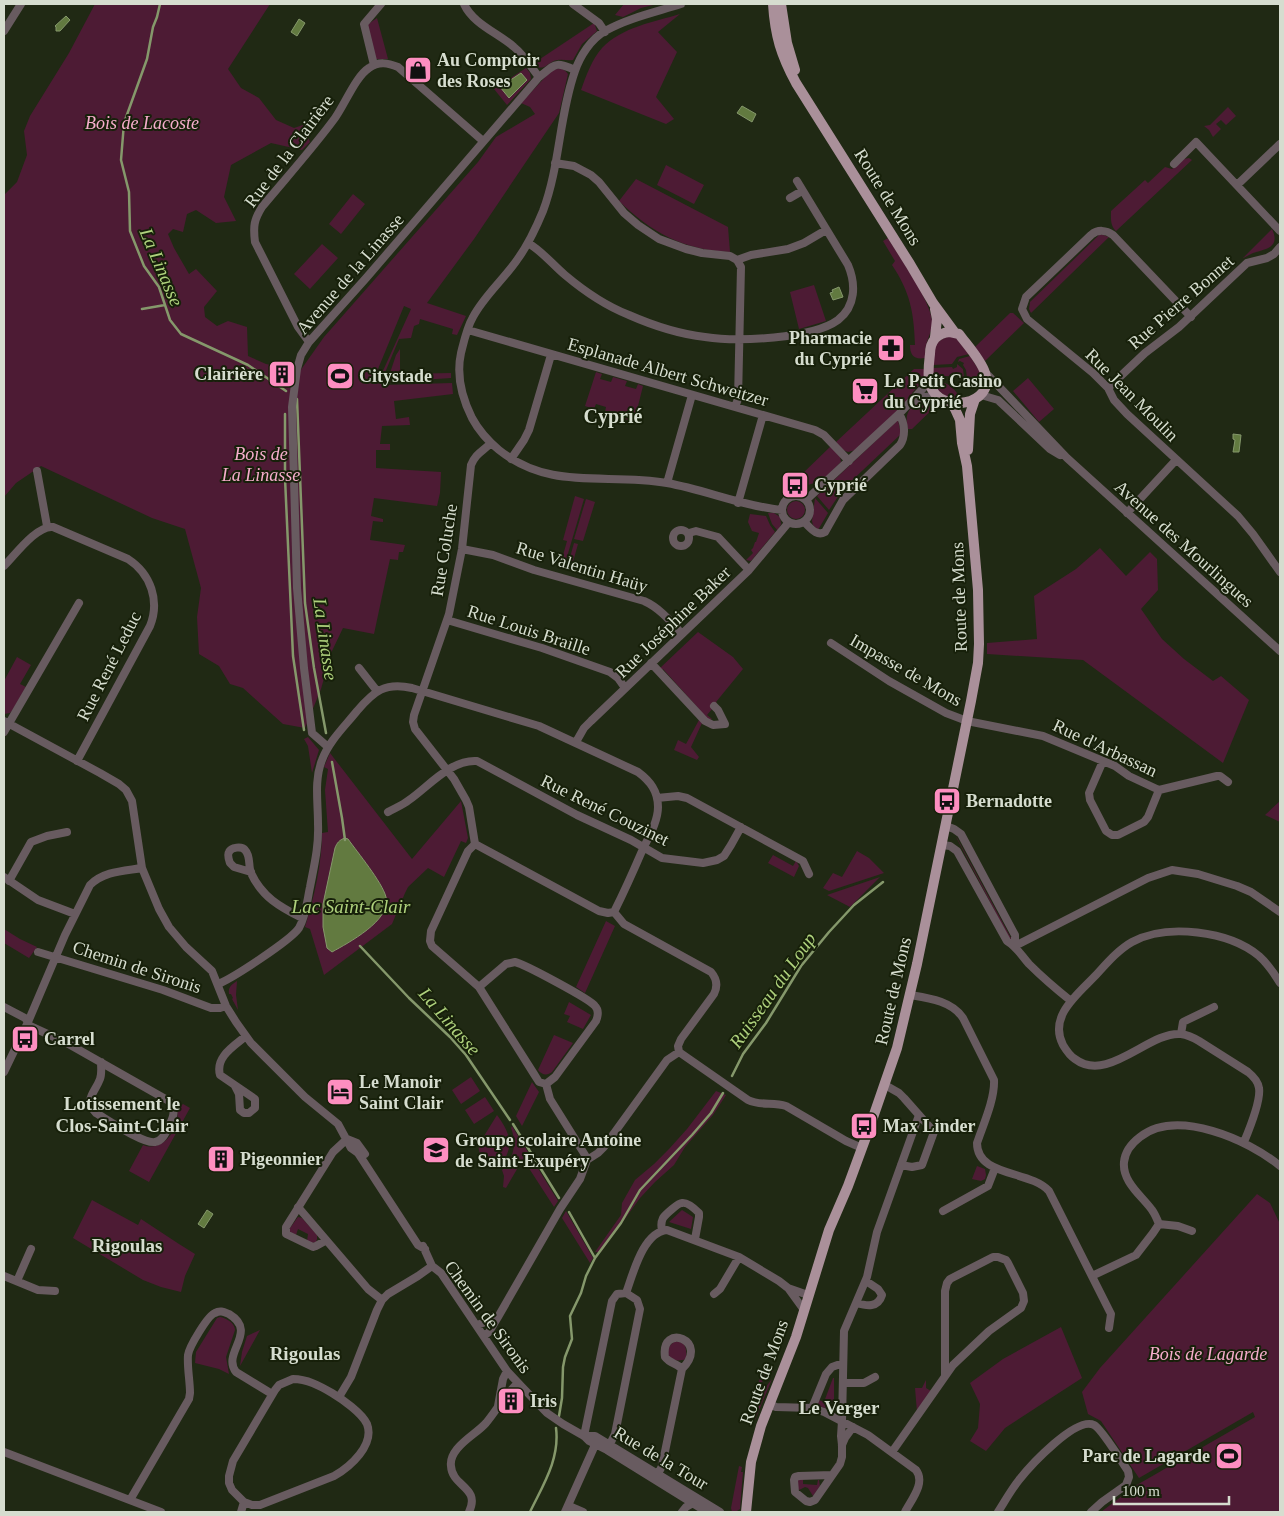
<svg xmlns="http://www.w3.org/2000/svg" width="1284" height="1516" font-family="'Times New Roman',serif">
  <rect width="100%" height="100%" fill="#202914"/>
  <path fill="#4d1b34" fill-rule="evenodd" d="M95,4H270L228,69L241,88L259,98L276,120L294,128L303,125L310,142L302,150L271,143L231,165L224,197L236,221L216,223L196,210L187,214L183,232L173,229L168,234L174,248L189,274L196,269L217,291L204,307L205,317L217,326L228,321L247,327L248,356L266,364L300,371L324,337L478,162L496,137L535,114L530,107L521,103L550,72C557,68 563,67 568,74L559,113L474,239L427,303L466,316L457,335L452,334L453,329L420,319L419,324L414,326L411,338L399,339L384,375L383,385L452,383L453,394L394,401L396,419L409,417L410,425L382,426L380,444H390V450H376V468L441,472L440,493L437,506L374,498L371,516L383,519V522L373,521L370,540L405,545L403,552H399L398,560L390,559L374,634L343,628L331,653L321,689L305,728L283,724L243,688L230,684L219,666L199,654L197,617L201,588L185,529L152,518L41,466L16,483L4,497V195L17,182L27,155L24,131L30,116L69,53ZM404,306L411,309L382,373L378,369Z
    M624,4H657L641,8L623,17L615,15Z
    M680,14L658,32L677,52L656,97L674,119L666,124L581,90C586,76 592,59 602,48C622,27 654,22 680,14Z
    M377,18L388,59H376L367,25Z
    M594,23L597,31L582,44L573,60C566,61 559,58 552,62C546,65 545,69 537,67L534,63Z
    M526,68L530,73L531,79L507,105L494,89Z
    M1228,107L1236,116L1226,125L1221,120L1216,124L1221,129L1213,137L1209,130L1204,126L1210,125Z
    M1189,158L1192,160L1116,231C1110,225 1111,219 1111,211L1145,180L1148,183L1165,167L1172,169L1184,159Z
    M666,165L704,185L694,204L657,185Z
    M636,179L728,227L730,252C683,250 651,232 619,201Z
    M353,194L365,204L341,234L329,224Z
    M1272,229C1281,248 1265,249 1253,253C1249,255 1245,257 1242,259Z
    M1100,234L1109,237L1031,313L1029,309L1030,302Z
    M888,238C900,258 929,298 932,320C933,330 928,337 926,346C925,350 925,354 925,358C914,360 910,355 910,345H915C914,312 910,292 892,265L895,261L883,241Z
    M322,244L338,258L310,289L294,274Z
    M814,285L826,321L799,329L790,292Z
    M1010,313H1013L1024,323L985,361L975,347Z
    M949,336L956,338L969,354L957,357L952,364L933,365C934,347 931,344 949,336Z
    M400,349V369L403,371V374L451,373V378L391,382L388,379L396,355Z
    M970,356L980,372L981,381L967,378L966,370L963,365L964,363L960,361L958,362L959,359Z
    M957,364L963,369L964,377L946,376L933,377V368L952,367L953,369L957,367Z
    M914,369H926L922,382L912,393L913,395L911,398L856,450L848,452L843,450L836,442Z
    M596,372L602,374L600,379L611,382L613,377L627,381L625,386L636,389L638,384L643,386L634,422L605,412L606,407L596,404L594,409L585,406Z
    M1028,378L1054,409L1039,422L1013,391Z
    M938,382C949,382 955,389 960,398C946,398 941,395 933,383Z
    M923,400L941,401L912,429H908C904,413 909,407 923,400Z
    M898,420L901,434L843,489L829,510L817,496Z
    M831,446L840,457L841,462L823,480L808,485L800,476Z
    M575,496L584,499L564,567L560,566L567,541L563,540Z
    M815,498L828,513L818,530L813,525L812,521Z
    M586,499L595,502L583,541L574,539Z
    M787 510a9 9 0 1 1 18 0a9 9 0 1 1-18 0Z
    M768,513H774L780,517L781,524L778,531L772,524Z
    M750,514L766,516L770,525L775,532L751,561L746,560L753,553L751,550L753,548L755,542H756L759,533L752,531L748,522Z
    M574,543L578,544L571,569L567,568Z
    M1100,548L1126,576L1150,552L1157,559L1158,590L1141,609L1162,639L1184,659L1213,681L1221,676L1249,700L1223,763L1083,660L987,654V643L1037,639L1034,596L1076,569Z
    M698,632L733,657L743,669L716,702L717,703L707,715L712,719L709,720L700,712V710L663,669L661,671L659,669Z
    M17,657L31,665L20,684L26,687L12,711L10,713L4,714V681Z
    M699,720L702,723L691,747L699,757L697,760L674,750L678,740L686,744Z
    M308,737L319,750L312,773L308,746L304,739Z
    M330,753L412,859L461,801L468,838L466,843L461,841L444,877L428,868L408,887L405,893L392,924L324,975L310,929L305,927C314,898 322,863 322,833L328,832L325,790L328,769L324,767Z
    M1280,801V822L1265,815Z
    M956,837L957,838L1011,938V939L1009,938Z
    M857,851L869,858L884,873L829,891L823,888L833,873L842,877Z
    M773,855L793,866L796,861L799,866L794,877L768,863Z
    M880,877L850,907L827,895Z
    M606,921L615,926L585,993L576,987Z
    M4,929L20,939L37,947L29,958L4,943Z
    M237,981L236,995L238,1010L232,999L233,998L231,994H229C228,987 231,985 237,981Z
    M569,1002L591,1015L583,1029L567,1022L570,1016L564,1014Z
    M554,1035L573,1043L552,1072C547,1076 542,1075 538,1070Z
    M471,1077L480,1091L461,1104L452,1090Z
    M532,1082L539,1092L522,1126L516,1116Z
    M716,1091L726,1095L713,1115L685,1147L674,1165L655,1182L640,1198L601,1252H595L621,1215L622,1203L635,1180L654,1164L669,1149L687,1129Z
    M485,1097L494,1111L474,1124L465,1110Z
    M183,1104L190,1108L149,1182L129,1171L143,1145C164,1153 181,1127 177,1109Z
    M497,1115C510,1133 515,1145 501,1165L495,1161H490L489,1166L481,1161L477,1139L484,1136Z
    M512,1126L558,1201L554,1207L523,1159L506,1188L503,1187L504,1176L502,1170C514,1159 517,1143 511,1128Z
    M977,1166L985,1169L986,1175L985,1179L981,1181L972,1179Z
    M1257,1194L1270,1203L1280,1224V1512H1101L1135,1486L1255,1417L1253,1412L1139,1478L1101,1421L1088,1414L1082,1392L1100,1368Z
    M92,1200L138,1225L141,1219L179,1244L195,1254L185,1276L181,1292L161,1287L143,1280L73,1238Z
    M682,1210L693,1217L691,1229L669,1222Z
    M566,1211L593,1258L590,1263L562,1218Z
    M298,1217L302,1218L317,1235V1239L316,1242L312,1243L307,1241L308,1234L298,1229L296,1235L290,1232V1228Z
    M220,1317C226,1318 235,1323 235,1330L226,1357L229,1374L219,1369L195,1363L196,1352L217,1318Z
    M1061,1327L1082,1378L1005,1428L986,1451L970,1441L978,1428L980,1404L970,1383L1003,1359Z
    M260,1330L240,1366L242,1352L247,1336Z
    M674,1342C686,1340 687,1349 686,1359C670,1365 661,1351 674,1342Z
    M766,1365L773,1371L759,1385L758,1383Z
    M833,1378H834V1403L830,1401L827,1409L817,1405L819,1400L824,1402Z
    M772,1379L755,1420C754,1403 762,1392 772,1379Z
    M926,1380V1388L931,1391L917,1412L915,1388H922Z
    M739,1466L742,1467L741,1472H743L740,1509L737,1511L732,1512L731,1508Z
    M803,1479V1484L817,1485L818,1480H819L820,1486L813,1496L808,1488L805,1487L799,1490L798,1488V1480Z"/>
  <path fill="#627a40" stroke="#85986b" d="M66,16L70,20L60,31H56V27L55,26Z
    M299,19L305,23L297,36L291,32Z
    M521,73L527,80L509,98L500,87Z
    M742,106L756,114L752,122L737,113Z
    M839,287L843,297L833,300L830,293L833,292L832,290Z
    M1233,434L1241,435L1239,452H1233L1235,440L1233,439Z
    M345,838L348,839C358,853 382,882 386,897C392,920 348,943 332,952L327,948L323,927V904L335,848C337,843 339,840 345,838Z
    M207,1210L213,1214L204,1228L198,1224Z"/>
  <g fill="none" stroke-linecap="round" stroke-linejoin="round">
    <path stroke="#85986b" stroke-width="2.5" d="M160,4L157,17L153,27L147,59L124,123L121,160L129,192L130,231L144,266L159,287L170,320L181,334L248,365L286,391
      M142,309L165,305
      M297,399L305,603L314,668L326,733
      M285,414V478L293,656L304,730
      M332,762L342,818L345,840
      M360,946L409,998L450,1037L466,1055L510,1120
      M732,1076L743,1054L766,1023L801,966L829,932L854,905L883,882
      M513,1124L559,1198
      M569,1212L595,1258
      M559,1416L562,1398L563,1367L565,1357L572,1339L570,1316L581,1293L586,1276L595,1258L621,1223L640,1190L692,1135L711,1113L723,1093
      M530,1512C543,1485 560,1459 556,1428"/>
    <path stroke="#685b60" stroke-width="8" d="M464,4C473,24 498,33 514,47C524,55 531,67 539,77
      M573,4L599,23L605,32
      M681,4C656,12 628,18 605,31C591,39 580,56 575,71C559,116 560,166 543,211C536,228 528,245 517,260C504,279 484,296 473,317C467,327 464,341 461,353C456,376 462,398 472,418C479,431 488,441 499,450C552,492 607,472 667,483C706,490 742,506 782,510
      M4,31L21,4
      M374,65L364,24L381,4
      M555,163L574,166L591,175L599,182L624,213L638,225L659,239L686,249L702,253L730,256L737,260L751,255L788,249L804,243L826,230
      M1174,164L1196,142L1280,231
      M1237,185L1280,144
      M790,198L802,191
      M528,243C542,251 553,265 565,275C584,291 606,306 629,315C654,326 679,334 705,337C737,342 812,339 838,320C856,306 856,284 848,265L797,181
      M1191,317L1113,235C1106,230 1098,229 1091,235L1026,297L1022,309L1027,319L1093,373L1108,388L1114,400L1127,414L1238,516L1253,534L1280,572
      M468,330L815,430L824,435L849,461
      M309,342L298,327L255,242C253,226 254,220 262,207C286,178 313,148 335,118C345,104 356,76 369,68C379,61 388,63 398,67L483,141
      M984,371L1067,458L1280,651
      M1108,388L1145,353L1179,327L1247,263L1267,258L1274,254L1280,247
      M981,395L998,400L1050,449L1060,455
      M914,401L923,397L938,396
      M735,407L738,399L741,267L737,260
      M511,459L524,440L529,430L551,355
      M37,471L47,526
      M667,483L692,395
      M782 510a14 14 0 1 1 28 0a14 14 0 1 1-28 0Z
      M806,500L899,414L929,382
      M738,503L763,415
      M1127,513L1176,460
      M804,522C810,527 816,537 825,532L843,500L900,445C906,436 905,423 899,414
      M673 538a8 8 0 1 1 16 0a8 8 0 1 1-16 0Z
      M689,533L696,531L718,537L749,570
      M462,549L493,555L534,570L644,601C660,608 671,622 682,634
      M4,566C15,555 37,525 53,527L128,559C151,574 160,601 150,626L77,761
      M447,620L542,648L610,672L618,678L625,688
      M831,643L889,681L946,713L967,721L1043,736L1115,766L1129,776L1159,790L1217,776H1220L1228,782
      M651,663L705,721L713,725L725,724L718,710L714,706
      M359,668L377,691
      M4,721L100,773L119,784L126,790L132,801L142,868L159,909L169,927L186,947L212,971L226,1006L236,1022L251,1043L305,1097L338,1124L351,1148L358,1153L418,1245L425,1249
      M4,732L79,603
      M576,742L584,728L591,721L749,570L789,522
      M328,747L312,733L304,668L297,588L292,407L297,369L301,355L309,342L367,277L539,77C556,64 554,61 575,70
      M1103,761L1089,793L1090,800L1106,831L1112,835H1118L1144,822L1148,817L1159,790
      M657,798L678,796L687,798L803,861L809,874
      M388,812C395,808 403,805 409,800C428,787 451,759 477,761L577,815L631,840L662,858L703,863L717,860L724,856L731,845L741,827
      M946,826L954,829L961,834L1015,935V946
      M475,844L599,911L608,913L614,912L624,924L711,972C717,979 718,986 714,994L681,1039L678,1046L679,1052L667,1060L604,1147L598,1153L587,1160L580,1179L560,1209L498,1317L489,1332L484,1336
      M475,844L469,807L466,800L454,779L415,729L413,722L414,715L449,614L462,549L471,465C476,453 482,452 491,443
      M475,844L468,851L431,931L430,941L432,946L479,987L534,1074L539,1082L546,1084L550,1099L585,1155L587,1160
      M942,845L950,846L957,851L1007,941C1017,947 1021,955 1029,964C1042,977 1056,989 1071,1001
      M251,872L234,867L230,863C229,860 227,855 229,852C231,847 242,846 245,850C251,856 248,866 251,873C262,897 280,907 302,918
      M4,877L38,900L75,914
      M9,881L31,842L47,836L67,832
      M1015,946L1148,878L1172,870L1198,874L1237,886L1251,892L1280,912
      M38,952L163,990L211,1008H220L226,1006
      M218,984C233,978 291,940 299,928C306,916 307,901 310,887C314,866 319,846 318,824C318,802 314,780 322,760C329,741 345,726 357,711C374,691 385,682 412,688L539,726L638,772C650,781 658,791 658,807C658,822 648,838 642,851C633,872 624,892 614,912
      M479,987L506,964L515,962C524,964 590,999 595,1006C599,1010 598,1016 596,1021L555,1077L546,1084
      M910,995C928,998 952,1001 963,1018L994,1080C995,1099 983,1125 977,1143C977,1177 1030,1170 1049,1191L1111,1314L1109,1328
      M4,1007L25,1018L30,1026L65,1042L169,1101C176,1110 174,1116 169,1126C166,1132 163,1141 155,1142C143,1144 108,1120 96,1113C83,1099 95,1093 100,1079C102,1074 101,1067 101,1062
      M1181,1034L1183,1022L1214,1007
      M679,1052L748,1100C760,1106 773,1102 786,1106L846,1141L862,1148
      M4,1072L28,1022L65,935L90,885C104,871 124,871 142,868
      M885,1085L899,1093L904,1098L934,1132L922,1165L912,1167L901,1165
      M235,1086L239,1094L240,1110L244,1113H249L255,1108V1099L220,1075C215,1057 234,1046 246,1036
      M347,1139L357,1143L365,1154
      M1244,1142C1249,1130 1261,1100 1259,1088C1258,1081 1253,1076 1248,1072L1199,1041C1194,1038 1188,1035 1181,1034C1149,1031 1108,1084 1075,1059C1070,1056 1066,1050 1063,1045C1048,1016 1078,994 1096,975C1107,963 1118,950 1132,942C1167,923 1229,931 1259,956C1268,964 1274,973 1280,983
      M298,1207L368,1289L382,1300
      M943,1211L988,1186L995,1168
      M1159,1224L1178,1226L1192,1231
      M662,1230C661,1226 661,1222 663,1218C665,1215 678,1203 682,1203C687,1202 695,1209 699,1213V1217L695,1239
      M325,1241L316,1246L313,1247L286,1234V1227L333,1152L347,1139
      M423,1246L432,1266L441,1273L507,1371L522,1387L547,1413L563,1424L584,1436L589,1441L607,1450L707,1512
      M4,1276L38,1290L55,1291
      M1092,1276L1136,1255L1153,1233L1159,1224C1157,1219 1155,1214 1152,1210C1142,1196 1122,1182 1124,1162C1125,1152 1132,1143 1140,1137C1177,1108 1249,1140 1280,1166
      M17,1281L31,1249
      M788,1288L808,1295
      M626,1293C633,1274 643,1232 667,1230L739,1257L779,1281L788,1288L804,1310
      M714,1294L720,1289L739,1257
      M856,1303C867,1306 878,1308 882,1295L878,1289L866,1281
      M477,1325L497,1318
      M293,1379C307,1379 320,1386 332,1393C342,1399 362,1413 367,1424C375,1445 350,1467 334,1476L260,1505H252L244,1502L232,1490L229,1483V1476L233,1461L275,1390L279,1385Z
      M843,1383H864L875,1377
      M339,1397L351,1377L377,1310L382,1300L388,1294L418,1276L432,1266
      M769,1404L776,1407L812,1408L824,1412L868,1435L916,1470C926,1483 911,1500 905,1512
      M498,1406L503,1379L507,1371
      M812,1408L826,1374L832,1367L843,1363
      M584,1436L612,1301L617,1294L626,1293L637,1300L640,1309L615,1434L607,1450
      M584,1436H595L720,1512
      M842,1445L845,1438L853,1427
      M4,1452L161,1512
      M892,1452L953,1365L989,1331L1021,1308L1024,1301L1023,1293L1008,1263L1006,1260L998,1257H993L950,1279L947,1283L945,1291V1375
      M658,1474L662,1466L682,1369C711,1340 660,1322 665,1357C670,1364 677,1363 682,1369
      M832,1475L799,1476L795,1477L794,1480L795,1492L806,1501L810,1502L815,1500L840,1464L842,1457V1445L841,1436L842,1421L844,1331L867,1277L877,1232L919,1115
      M130,1500L189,1399L190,1393C190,1381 187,1367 188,1355C189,1347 208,1315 215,1313C220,1310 224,1312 229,1314C259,1332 221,1353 236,1372L272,1394
      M569,1506L583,1512
      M241,1512L244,1502
      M469,1512C481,1487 452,1487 451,1466C450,1459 453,1454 457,1449C466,1438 478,1432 486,1423C497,1410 505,1394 518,1383
      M565,1512L595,1445
      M682,1512L686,1507L693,1503
      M998,1512C1005,1501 1011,1490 1019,1480C1030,1466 1076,1416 1094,1425C1101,1428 1122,1462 1128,1471L1129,1477L1126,1485L1102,1502L1091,1512"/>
    <path stroke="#aa909a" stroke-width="10" d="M773,4C775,36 781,55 796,83L910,264L933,303L955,333
      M781,4L787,43L795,70
      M935,309L937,319L935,337
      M950,332L959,334L962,338C969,347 982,362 985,373C996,405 940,415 930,385C927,376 929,363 930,354C930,341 937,333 950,332Z
      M968,450L970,414L975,399
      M746,1512L751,1462L761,1426L796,1337L829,1230L848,1186L869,1129L897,1048L917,964L971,701L978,663L979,644L978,590L967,466L962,443L960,420L955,409L951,403"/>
  </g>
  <defs>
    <g id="shop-square" transform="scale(1.4375)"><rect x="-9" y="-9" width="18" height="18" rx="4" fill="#fd8ec0" stroke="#17200a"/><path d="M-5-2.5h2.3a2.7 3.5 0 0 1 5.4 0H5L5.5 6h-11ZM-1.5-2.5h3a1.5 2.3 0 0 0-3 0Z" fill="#111"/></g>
    <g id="pharmacy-square" transform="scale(1.4375)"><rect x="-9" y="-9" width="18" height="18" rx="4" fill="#fd8ec0" stroke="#17200a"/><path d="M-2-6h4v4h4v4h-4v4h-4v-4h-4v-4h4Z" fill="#111"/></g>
    <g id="building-square" transform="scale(1.4375)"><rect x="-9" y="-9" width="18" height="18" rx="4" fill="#fd8ec0" stroke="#17200a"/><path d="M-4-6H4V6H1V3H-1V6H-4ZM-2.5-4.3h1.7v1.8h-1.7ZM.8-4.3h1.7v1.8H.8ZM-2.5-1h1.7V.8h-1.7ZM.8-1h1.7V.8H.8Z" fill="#111"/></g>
    <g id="stadium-square" transform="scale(1.4375)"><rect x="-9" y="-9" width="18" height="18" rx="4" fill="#fd8ec0" stroke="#17200a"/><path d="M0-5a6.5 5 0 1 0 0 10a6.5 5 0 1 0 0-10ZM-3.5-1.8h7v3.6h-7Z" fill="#111"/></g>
    <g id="supermarket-square" transform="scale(1.4375)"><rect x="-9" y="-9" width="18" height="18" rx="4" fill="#fd8ec0" stroke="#17200a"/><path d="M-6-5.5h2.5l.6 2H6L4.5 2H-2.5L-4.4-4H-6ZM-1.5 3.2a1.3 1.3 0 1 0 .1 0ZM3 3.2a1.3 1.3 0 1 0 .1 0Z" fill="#111"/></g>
    <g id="bus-square" transform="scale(1.4375)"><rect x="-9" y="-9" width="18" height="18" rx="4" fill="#fd8ec0" stroke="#17200a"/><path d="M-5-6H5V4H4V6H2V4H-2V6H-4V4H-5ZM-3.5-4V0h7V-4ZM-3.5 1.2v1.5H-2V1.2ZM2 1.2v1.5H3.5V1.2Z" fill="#111"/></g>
    <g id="hotel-square" transform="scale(1.4375)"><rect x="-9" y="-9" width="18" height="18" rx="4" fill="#fd8ec0" stroke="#17200a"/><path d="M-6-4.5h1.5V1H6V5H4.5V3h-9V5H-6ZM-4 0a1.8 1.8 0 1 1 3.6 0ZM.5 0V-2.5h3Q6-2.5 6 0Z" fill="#111"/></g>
    <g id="school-square" transform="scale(1.4375)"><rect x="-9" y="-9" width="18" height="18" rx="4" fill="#fd8ec0" stroke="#17200a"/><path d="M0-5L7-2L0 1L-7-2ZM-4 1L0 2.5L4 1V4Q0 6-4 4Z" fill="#111"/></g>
  </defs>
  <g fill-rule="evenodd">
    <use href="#shop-square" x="418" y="70"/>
    <use href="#pharmacy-square" x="891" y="348"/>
    <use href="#building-square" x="282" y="374"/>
    <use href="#stadium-square" x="340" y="376"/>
    <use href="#supermarket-square" x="865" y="391"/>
    <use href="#bus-square" x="795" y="485"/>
    <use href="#bus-square" x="947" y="801"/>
    <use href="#bus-square" x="25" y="1039"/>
    <use href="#hotel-square" x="340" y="1092"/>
    <use href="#bus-square" x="864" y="1126"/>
    <use href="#school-square" x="436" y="1150"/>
    <use href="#building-square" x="221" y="1159"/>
    <use href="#building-square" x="511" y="1401"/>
    <use href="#stadium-square" x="1229" y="1456"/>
  </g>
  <g text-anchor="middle" stroke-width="4" stroke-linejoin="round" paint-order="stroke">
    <g font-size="18" font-weight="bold" fill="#d6ddcf" stroke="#17200a" text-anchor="start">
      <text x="437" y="66">Au Comptoir<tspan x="437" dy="21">des Roses</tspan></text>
      <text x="872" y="344" text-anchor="end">Pharmacie<tspan x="872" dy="21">du Cyprié</tspan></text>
      <text x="263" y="380" text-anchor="end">Clairière</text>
      <text x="359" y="382">Citystade</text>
      <text x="884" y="387">Le Petit Casino<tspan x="884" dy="21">du Cyprié</tspan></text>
      <text x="814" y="491">Cyprié</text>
      <text x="966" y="807">Bernadotte</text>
      <text x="44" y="1045">Carrel</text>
      <text x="359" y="1088">Le Manoir<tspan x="359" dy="21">Saint Clair</tspan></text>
      <text x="883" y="1132">Max Linder</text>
      <text x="455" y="1146">Groupe scolaire Antoine<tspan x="455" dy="21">de Saint-Exupéry</tspan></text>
      <text x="240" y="1165">Pigeonnier</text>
      <text x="530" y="1407">Iris</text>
      <text x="1210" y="1462" text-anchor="end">Parc de Lagarde</text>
    </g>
    <g font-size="18" font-style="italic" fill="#f6adcc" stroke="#17200a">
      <text x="142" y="129">Bois de Lacoste</text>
      <text x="261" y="460">Bois de<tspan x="261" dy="21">La Linasse</tspan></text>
      <text x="1208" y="1360">Bois de Lagarde</text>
    </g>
    <g font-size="18" fill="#d6ddcf" stroke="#17200a">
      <text transform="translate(289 151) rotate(-53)" y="6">Rue de la Clairière</text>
      <text transform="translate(888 197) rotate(58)" y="6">Route de Mons</text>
      <text transform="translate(350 274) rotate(-49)" y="6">Avenue de la Linasse</text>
      <text transform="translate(1181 302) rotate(-41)" y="6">Rue Pierre Bonnet</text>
      <text transform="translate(668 372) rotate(16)" y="6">Esplanade Albert Schweitzer</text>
      <text transform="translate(1132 395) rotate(45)" y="6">Rue Jean Moulin</text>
      <text transform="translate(1184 544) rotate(42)" y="6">Avenue des Mourlingues</text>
      <text transform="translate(444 550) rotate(-81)" y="6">Rue Coluche</text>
      <text transform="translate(582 567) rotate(17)" y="6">Rue Valentin Haüy</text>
      <text transform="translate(959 597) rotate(-92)" y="6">Route de Mons</text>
      <text transform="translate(673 622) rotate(-44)" y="6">Rue Joséphine Baker</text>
      <text transform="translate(529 630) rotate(18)" y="6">Rue Louis Braille</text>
      <text transform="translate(109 666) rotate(-63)" y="6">Rue René Leduc</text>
      <text transform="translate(906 670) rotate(30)" y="6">Impasse de Mons</text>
      <text transform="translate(1105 748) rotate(25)" y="6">Rue d'Arbassan</text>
      <text transform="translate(605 810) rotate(26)" y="6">Rue René Couzinet</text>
      <text transform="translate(137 967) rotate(18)" y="6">Chemin de Sironis</text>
      <text transform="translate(893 991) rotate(-77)" y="6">Route de Mons</text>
      <text transform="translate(488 1317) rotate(54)" y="6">Chemin de Sironis</text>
      <text transform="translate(764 1372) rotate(-70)" y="6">Route de Mons</text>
      <text transform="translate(661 1458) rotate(31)" y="6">Rue de la Tour</text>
    </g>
    <g font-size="19" font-style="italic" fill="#afd27d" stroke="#17200a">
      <text transform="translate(162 267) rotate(67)" y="7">La Linasse</text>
      <text transform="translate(326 639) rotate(82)" y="7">La Linasse</text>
      <text x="351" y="913">Lac Saint-Clair</text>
      <text transform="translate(772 990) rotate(-55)" y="7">Ruisseau du Loup</text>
      <text transform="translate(450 1021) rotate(49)" y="7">La Linasse</text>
    </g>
    <g font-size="19" font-weight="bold" fill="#d6ddcf" stroke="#17200a">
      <text x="122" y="1110">Lotissement le<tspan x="122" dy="22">Clos-Saint-Clair</tspan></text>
      <text x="127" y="1252">Rigoulas</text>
      <text x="305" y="1360">Rigoulas</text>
      <text x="839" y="1414">Le Verger</text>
    </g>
    <g font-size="20" font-weight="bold" fill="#d6ddcf" stroke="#17200a">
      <text x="613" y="423">Cyprié</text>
    </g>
  </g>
  <rect width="1284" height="1516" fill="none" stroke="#d6ddcf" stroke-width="10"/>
  <path d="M1114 1496v8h115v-8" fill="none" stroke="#d6ddcf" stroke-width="2.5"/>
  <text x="1122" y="1496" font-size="15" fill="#d6ddcf" stroke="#17200a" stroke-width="4" paint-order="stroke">100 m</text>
</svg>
